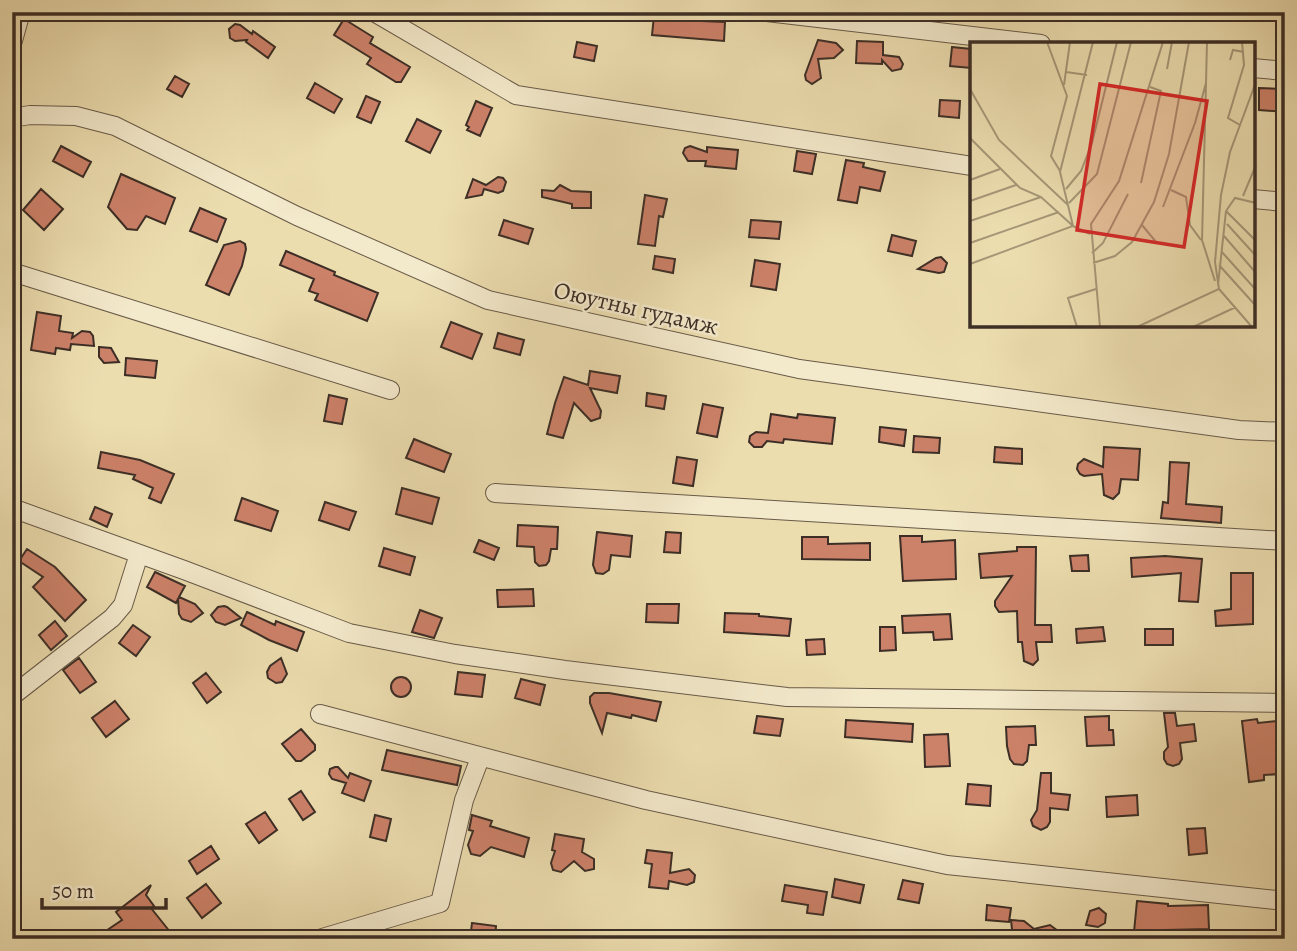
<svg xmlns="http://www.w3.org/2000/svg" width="1297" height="951" font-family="Alegreya,serif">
  <rect width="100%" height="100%" fill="#ecddaf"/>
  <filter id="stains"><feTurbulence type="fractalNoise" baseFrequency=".00286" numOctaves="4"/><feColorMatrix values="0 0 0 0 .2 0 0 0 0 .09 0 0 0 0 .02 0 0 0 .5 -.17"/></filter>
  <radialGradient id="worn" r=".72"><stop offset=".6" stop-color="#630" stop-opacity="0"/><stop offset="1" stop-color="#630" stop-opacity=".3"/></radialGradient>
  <path fill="#cc8169" stroke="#3c2e26" stroke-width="2" d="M654,16L679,18L678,20L725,22L724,41L652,35Z
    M344,19L373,37L370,43L410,67L401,82H396L367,64L371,58L334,35Z
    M235,24L240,25L252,34L253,31L275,47L268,58L246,42L247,40L235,41L230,38L229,29Z
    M818,40L836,43L843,50L834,58L818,59L821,78L812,84L806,80L805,75Z
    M857,41L883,42V55L899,57L903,64L901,69L892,71L882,60V64L856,63Z
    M577,42L597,46L594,61L574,57Z
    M952,47L971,49V68L950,66Z
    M175,76L189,84L182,97L167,89Z
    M315,83L342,99L334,113L307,98Z
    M1259,88L1285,89V112L1259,110Z
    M366,96L380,102L371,123L357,117Z
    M940,100L960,101L959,118L939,116Z
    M476,101L492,108L480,136L467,130L469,127L466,125Z
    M417,119L441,131L430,153L406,141Z
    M61,146L91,162L83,177L53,161Z
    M690,146L707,152V147L738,150L736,169L705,166L706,161H688L683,153L685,148Z
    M797,151L816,154L812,174L794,171Z
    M846,160L864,163L863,167L885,172L880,191L860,187L857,203L838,200Z
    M121,174L175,198L165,224L146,216L137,230L127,229L108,207Z
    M498,177L503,178L506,182L503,191L498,193L484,189L482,195L466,198L473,179L486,185Z
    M560,185L571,191L591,192V208H572V204L542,197V190L554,191Z
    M41,189L63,209L44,230L23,210Z
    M645,195L667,199L663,217L659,216L655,246L638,244Z
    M200,208L226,219L217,242L190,231Z
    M504,220L533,229L528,244L499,235Z
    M751,220L781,222L779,239L749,237Z
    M892,235L916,241L912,256L888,251Z
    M240,241L245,244L246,249L242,266L229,295L206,285L224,245Z
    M286,251L335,272L334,275L378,293L367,321L315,300L318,294L309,291L314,279L280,265Z
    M655,256L675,259L673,273L653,269Z
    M941,257L947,263L944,272L939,273L918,269L936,258Z
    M755,260L780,264L776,290L751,286Z
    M37,312L61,316L59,331L73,333L72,338L82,331L90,332L93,336L94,346L71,344L70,350L56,348L55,354L31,350Z
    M451,322L482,334L472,359L441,347Z
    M498,333L524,340L520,355L494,348Z
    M99,347L111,348L119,362L104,363L99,357Z
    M126,358L157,361L155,378L125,375Z
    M590,371L620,376L617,393L590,388L601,411L600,418L591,421L574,403L563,438L547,434L555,403L564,377L588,385Z
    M647,393L666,396L664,409L646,406Z
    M329,395L347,399L342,424L324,421Z
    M703,404L723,408L717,437L697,433Z
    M771,414L797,418L798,414L835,418L832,444L784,439L783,443L767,441L762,447H754L749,442L750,436L756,432L768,433Z
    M880,427L906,430L904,446L879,442Z
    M914,436L940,438L939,453L913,452Z
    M414,439L451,454L444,472L406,458Z
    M995,447L1022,449V464L994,462Z
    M1104,447L1140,449L1138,480L1121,479L1119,493L1113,499L1104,495L1102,474L1084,476L1080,474L1077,469L1078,464L1084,459L1103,467Z
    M101,452L140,460L174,474L161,503L149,498L153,488L133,479L135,475L98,468Z
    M677,457L697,460L693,486L673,483Z
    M1170,462L1189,463L1186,504L1222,507L1221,523L1161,518L1163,502L1168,503Z
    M402,488L439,498L432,524L396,514Z
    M242,498L278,511L271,531L235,520Z
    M325,502L356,512L349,530L319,520Z
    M95,507L112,514L107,527L90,519Z
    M518,525L558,527L557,549H551L549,561L546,565L539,566L535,562L534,547L517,546Z
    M597,532L632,536L630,557L611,555L609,570L603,574L596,573L593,565Z
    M666,532L681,533L680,553L664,552Z
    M900,536H922V542L955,540L956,579L903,581Z
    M802,537H828V544L870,543V560L802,559Z
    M479,540L499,548L494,560L474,552Z
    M1017,547H1036L1035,625H1051L1052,642H1036L1038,660L1033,665L1024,661L1022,642H1018L1017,611L999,612L995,606V601L1012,576L981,578L979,554L1017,551Z
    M384,548L415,557L410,575L379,566Z
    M27,549L55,567L86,600L65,621L33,587L43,577L19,561Z
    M1088,555L1089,571H1072L1070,556Z
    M1165,556L1202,559L1198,602L1179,601L1181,573L1132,577L1131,558Z
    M155,572L185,586L179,597L195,604L203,613L191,622L182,619L179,614L178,599L176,603L147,587Z
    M1231,573H1253V624L1216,626L1215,611L1231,609Z
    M533,589L534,606L498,607L497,590Z
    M647,604H679L678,623L646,622Z
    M224,606L227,607L241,618L225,625L216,622L211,615L218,607Z
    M420,610L442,618L434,638L412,632Z
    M247,612L275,625L276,621L304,632L297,651L269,640L241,625Z
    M725,613L759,614V616L791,619L789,636L724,632Z
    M950,614L952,639L934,640L933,632L903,633L902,616Z
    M55,621L67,636L51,650L39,635Z
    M133,625L150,637L136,656L119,643Z
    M880,627H895L896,650L880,651Z
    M1103,627L1105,641L1077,643L1076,629Z
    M1145,629H1173V645H1145Z
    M824,639L825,654L807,655L806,640Z
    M79,658L96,682L80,693L63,670Z
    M281,658L287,674L282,682L276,683L268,678L267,672L270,666Z
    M458,672L485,675L482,697L455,694Z
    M206,673L221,692L207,703L193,683Z
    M391 687a10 10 0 1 1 20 0a10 10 0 1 1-20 0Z
    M521,679L545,685L540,705L515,698Z
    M594,693H609L661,702L656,721L632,715L631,718L607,713L602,733L590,703V697Z
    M115,701L129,719L106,737L92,718Z
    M1164,713H1175L1177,726L1194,724L1196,741L1180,743L1182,759L1179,764L1173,766L1167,764L1164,759V752L1168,747Z
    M757,716L783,719L780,736L754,733Z
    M1109,716V730H1113L1114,745L1087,746L1085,717Z
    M1257,719L1258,723L1285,720V739L1277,740L1280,774L1264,775V780L1249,782L1242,721Z
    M846,720L913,724L912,742L845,737Z
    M1035,726L1036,745H1029L1027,761L1023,765L1014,764L1010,759L1007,746L1006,727Z
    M301,729L315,745V750L301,761H296L282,744Z
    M948,734L950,766L925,767L924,735Z
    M387,750L461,766L457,785L382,770Z
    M335,767H338L348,778L350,773L371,781L364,801L342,793L346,783L332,779L329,774L330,769Z
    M1041,773H1051V793L1070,795L1068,810L1050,808V822L1047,827L1041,830L1033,826L1031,820L1037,810Z
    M968,784L991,786L990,806L966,804Z
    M301,791L315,812L303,820L289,799Z
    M1137,795L1138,815L1107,817L1106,797Z
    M265,812L277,830L259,843L246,824Z
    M375,815L391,819L386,841L370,837Z
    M472,815L492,821L490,826L529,838L524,857L491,847L480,856L471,854L468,845L473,831L469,830Z
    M1205,828L1207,853L1189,855L1187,829Z
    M555,834L584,839L582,852L594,859V869L585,871L574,861L561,872L553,870L551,863L555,851L552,850Z
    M211,846L219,859L197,874L189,861Z
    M647,850L672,853L670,873L689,869L695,875L694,882L687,885L669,881L668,889L649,887L652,864L645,863Z
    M835,879L864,885L860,903L832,897Z
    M903,880L923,884L919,903L898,899Z
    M206,884L221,903L202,918L187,898Z
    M151,885L146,895L154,906L151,908L171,933L164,939H94L122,920L116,912Z
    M785,885L827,892L823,915L807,913L808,905L782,901Z
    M1137,901L1168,904V906L1208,905L1209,929L1166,930L1165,939H1149V934L1134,932Z
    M987,905L1011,908L1009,922L986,920Z
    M1099,908L1106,914L1105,923L1098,927L1086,925L1090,911Z
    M1011,920L1024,921L1034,929L1050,925L1069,939H1013Z
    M472,923L496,926L495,939H470Z"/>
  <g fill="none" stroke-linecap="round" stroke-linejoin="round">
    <g stroke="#685a48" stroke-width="20">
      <path id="minor" d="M374,12L516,95L972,166
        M767,12L1041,44
        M12,44L21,12
        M1253,68L1285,71
        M12,118L30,115L76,116L115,126L297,216L488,300L799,369L1239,430L1285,432
        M1253,199L1285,202
        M12,272L390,390
        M495,493L1285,541
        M12,508L184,570L349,633L455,654L565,670L787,697L1285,703
        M12,696L112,618L123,605L139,554
        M320,714L646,800L947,865L1285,901
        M319,939L440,903L464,800L480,758"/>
    </g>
    <use href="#minor" stroke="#f3e9cb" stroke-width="18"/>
  </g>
  <g text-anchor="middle" stroke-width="5" stroke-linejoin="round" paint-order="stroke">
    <g font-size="24" fill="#3c2e26" stroke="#f3e9cb">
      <text transform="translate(636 308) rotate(13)" y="8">Оюутны гудамж</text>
    </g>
  </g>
  <g transform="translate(970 42)">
    <rect width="285" height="285" fill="#ecddaf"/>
    <path fill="none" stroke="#a69778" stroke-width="2" d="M77,0L97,54L81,114L90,129M260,18L263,8L274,10M197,27L202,0M96,30L117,33M236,41L232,198L245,239M94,43L100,0M0,47L29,98L98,163M270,83L258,76L274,23L272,0M0,96L50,146L71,155L103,184L0,222M0,138L30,127M171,141L191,49L180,45M96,147L111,129L122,101L147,0M201,148L216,155L220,183L231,198M273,154L286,123M0,159L46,143M99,161L127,132L161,0M193,165L225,81L236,41L237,0M256,169L265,156L286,161M256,169L286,199M0,179L71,155M257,182L286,214M172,183L186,200M120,192L103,184L90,130L123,0M254,194L286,231M0,201L89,170M251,209L286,248M122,211L133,201L158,152M123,221L145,214L162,200L184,160L199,112L219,0M249,223L286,264M248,243L256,169M249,247L282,285M107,285L98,256L126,247M130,285L121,182L149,139L193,0M167,285L249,247L245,220L251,153L260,110L286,40M223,285L266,265"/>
    <path fill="#d62828" fill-opacity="0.15" stroke="#d62828" stroke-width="3.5" d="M130,42L237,59L214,205L107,188Z"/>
    <rect width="285" height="285" fill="none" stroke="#3c2e26" stroke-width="3.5"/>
  </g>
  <rect width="1297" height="951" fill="none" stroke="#ecddaf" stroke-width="42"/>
  <rect x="14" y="14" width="1269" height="923" fill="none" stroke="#3c2e26" stroke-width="3.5"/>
  <rect x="21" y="21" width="1255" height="909" fill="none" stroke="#3c2e26" stroke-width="2"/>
  <path d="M42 898v10h124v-10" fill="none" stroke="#3c2e26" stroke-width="3.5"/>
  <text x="52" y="898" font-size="21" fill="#3c2e26" stroke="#f3e9cb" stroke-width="5" paint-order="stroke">50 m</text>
  <rect width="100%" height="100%" filter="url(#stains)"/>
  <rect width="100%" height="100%" fill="url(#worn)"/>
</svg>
